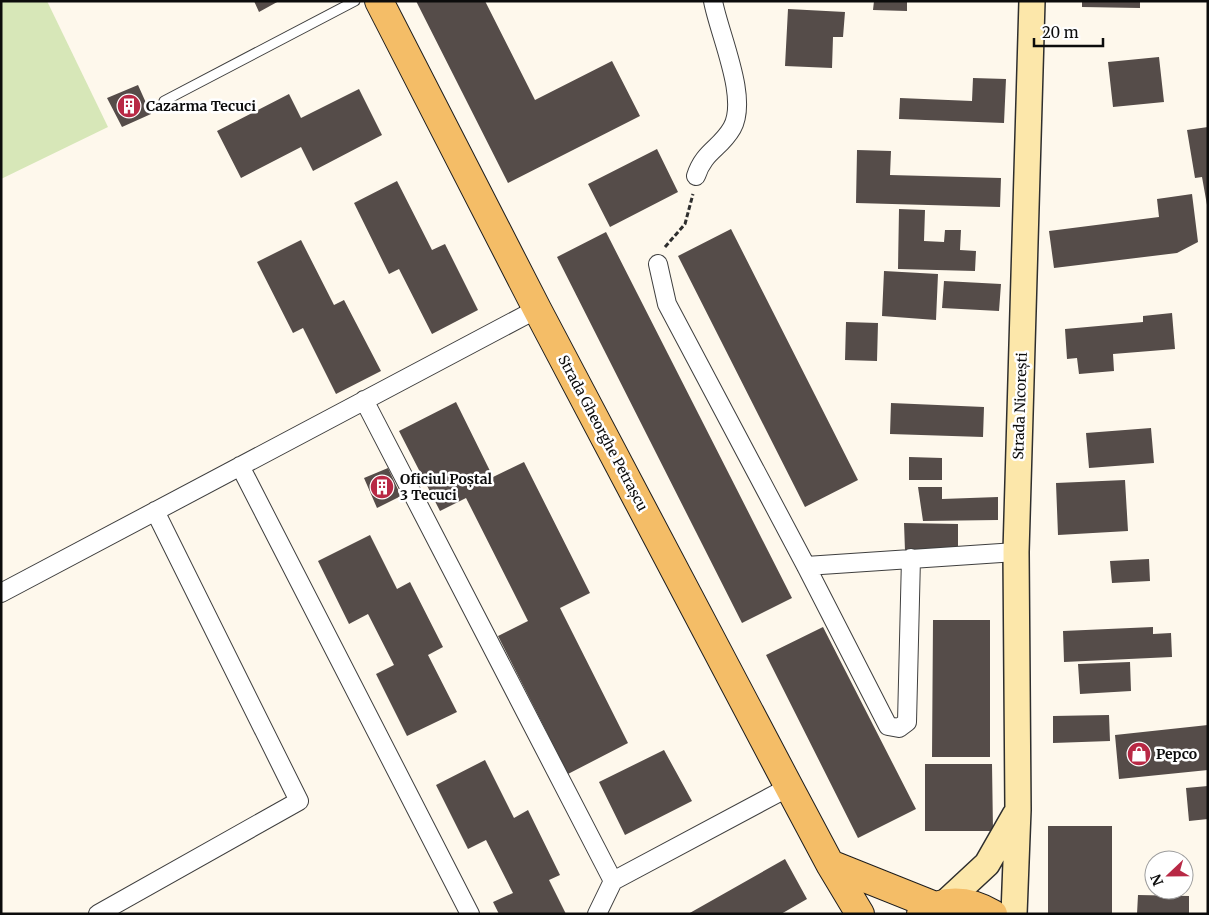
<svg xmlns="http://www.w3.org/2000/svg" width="1209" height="915" font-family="Merriweather,serif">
  <rect width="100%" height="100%" fill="#fef8ec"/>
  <path fill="#d7e7b8" d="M1,1H47L108,127L1,179Z"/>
  <path fill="#554c49" d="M254,1H279L259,12Z
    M416,1H485L535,100L612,61L640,116L508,183Z
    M874,1H907V11L873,10Z
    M1082,1H1140V8L1082,7Z
    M788,9L845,12L843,37H833L832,68L785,66Z
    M1159,57L1164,102L1113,107L1108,62Z
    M973,78L1006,79L1004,123L899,119L900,98L972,101Z
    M138,85L151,114L122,127L107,98Z
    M359,89L382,135L313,171L301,147L241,178L217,131L289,94L301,118Z
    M1208,127V205H1207L1202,177L1195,178L1187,130Z
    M657,149L678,192L610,227L588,184Z
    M857,150L891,151L890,175L1001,178L1000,207L856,203Z
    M397,181L432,250L445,244L478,310L432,334L399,269L389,274L354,203Z
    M1192,194L1198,242L1177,253L1054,268L1049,231L1159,217L1157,199Z
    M899,209L925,210L924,241L944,242L945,230H961L960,250L976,251L975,271L898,269Z
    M731,229L858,480L805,507L678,256Z
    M606,232L792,598L742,623L557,257Z
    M301,240L334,305L344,300L381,371L336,394L303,328L293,333L257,262Z
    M884,271L938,274L936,320L882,316Z
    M944,281L1001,284L999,311L942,308Z
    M1172,313L1175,349L1113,354L1114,371L1079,374L1077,358L1067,359L1065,329L1143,322V316Z
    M846,322L878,323L877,361L845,360Z
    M456,402L493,477L524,462L590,593L560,608L628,743L568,774L498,636L528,621L466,498L440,511L399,431Z
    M891,403L984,407L983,437L890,434Z
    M1151,428L1154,463L1089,468L1086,433Z
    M909,457L942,458V480H909Z
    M388,468L401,496L377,508L364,478Z
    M1125,480L1128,531L1058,535L1056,483Z
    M918,487H942V499L998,497V520L923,521Z
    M904,523L958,524V552L905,551Z
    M370,535L397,589L410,582L443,647L428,655L457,712L407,736L376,674L394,665L368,614L349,624L318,561Z
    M1149,559L1150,581L1112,583L1110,561Z
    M933,620H990V757H932Z
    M823,627L916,809L858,838L766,655Z
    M1153,627V634L1171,633L1172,657L1064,662L1063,631Z
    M1130,662L1131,691L1080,694L1078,664Z
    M1109,715L1110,741L1053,743V716Z
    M1208,725V770L1119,779L1115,735Z
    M664,750L692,801L625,835L599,782Z
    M485,760L514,818L528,810L560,875L549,880L566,914H499L493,902L513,893L486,840L468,849L436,785Z
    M925,764H992L993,831H925Z
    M1208,786V819L1189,821L1186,788Z
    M1048,826H1112V914H1048Z
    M785,859L807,899L781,914H688Z
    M1138,895L1189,896V914H1137Z"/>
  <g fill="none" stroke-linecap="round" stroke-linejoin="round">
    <g stroke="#3f3f3f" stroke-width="11">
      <path id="lane" d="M164,101L355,1"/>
    </g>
    <g stroke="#3f3f3f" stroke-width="20">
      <path id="street" d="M696,176C704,151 720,149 732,128C749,98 719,34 713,1
        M658,264L667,304L806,566L888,726L899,728L907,722L911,558
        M364,400L613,881L789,787
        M240,466L470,914
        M806,566L1016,552
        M1,593L537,309
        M98,914L299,801L155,511
        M597,914L613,881"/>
    </g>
    <g stroke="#2e2e2e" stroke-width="28">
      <path id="secondary" d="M945,903L987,864L1015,815
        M1014,914L1018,810L1016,552L1032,1"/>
    </g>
    <g stroke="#1d1d1d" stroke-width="30">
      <path id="primary" d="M379,1L537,309L789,787L830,864L860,914
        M830,864L935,906
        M921,914C946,897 969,900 993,914"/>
    </g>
    <path stroke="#2e2e2e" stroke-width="3" stroke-dasharray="5 2.5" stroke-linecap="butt" d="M665,247L685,224L693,194"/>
    <use href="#lane" stroke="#fff" stroke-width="9"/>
    <use href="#street" stroke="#fff" stroke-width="18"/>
    <use href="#secondary" stroke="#fce7aa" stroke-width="25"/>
    <use href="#primary" stroke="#f4bd67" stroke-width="28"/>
  </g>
  <defs>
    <g id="building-disc" transform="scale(1.25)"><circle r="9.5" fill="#b82945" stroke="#fff"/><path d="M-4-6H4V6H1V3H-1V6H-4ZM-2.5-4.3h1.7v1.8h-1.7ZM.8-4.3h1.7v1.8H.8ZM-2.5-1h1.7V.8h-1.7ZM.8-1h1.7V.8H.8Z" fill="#fff"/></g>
    <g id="shop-disc" transform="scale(1.25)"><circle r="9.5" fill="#b82945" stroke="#fff"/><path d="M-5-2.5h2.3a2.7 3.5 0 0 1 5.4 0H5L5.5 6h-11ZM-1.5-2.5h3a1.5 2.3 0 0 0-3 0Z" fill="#fff"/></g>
  </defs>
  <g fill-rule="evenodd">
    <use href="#building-disc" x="129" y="106"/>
    <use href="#building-disc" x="382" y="487"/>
    <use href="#shop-disc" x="1139" y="754"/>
  </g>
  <g text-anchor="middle" stroke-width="5" stroke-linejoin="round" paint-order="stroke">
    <g font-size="14" font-weight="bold" fill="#0c0c0c" stroke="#fff" text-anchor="start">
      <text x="146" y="111">Cazarma Tecuci</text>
      <text x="400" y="484">Oficiul Poștal<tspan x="400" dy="16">3 Tecuci</tspan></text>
      <text x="1156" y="759">Pepco</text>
    </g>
    <g font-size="14" fill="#0c0c0c" stroke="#fff">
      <text transform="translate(1020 406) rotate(-88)" y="5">Strada Nicorești</text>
      <text transform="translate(603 433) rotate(62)" y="5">Strada Gheorghe Petrașcu</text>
    </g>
  </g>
  <rect width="1209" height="915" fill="none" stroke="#0c0c0c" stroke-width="5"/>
  <g transform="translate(1169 875) rotate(248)"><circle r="24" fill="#ffffff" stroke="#9e9e9e"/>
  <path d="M0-4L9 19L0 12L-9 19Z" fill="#b82945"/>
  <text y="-8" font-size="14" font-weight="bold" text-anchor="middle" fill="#0c0c0c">N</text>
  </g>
  <path d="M1034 38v8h69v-8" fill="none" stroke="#0c0c0c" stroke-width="2.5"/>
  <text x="1042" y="38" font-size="15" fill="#0c0c0c" stroke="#ffffff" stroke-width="4" paint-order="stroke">20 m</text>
</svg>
